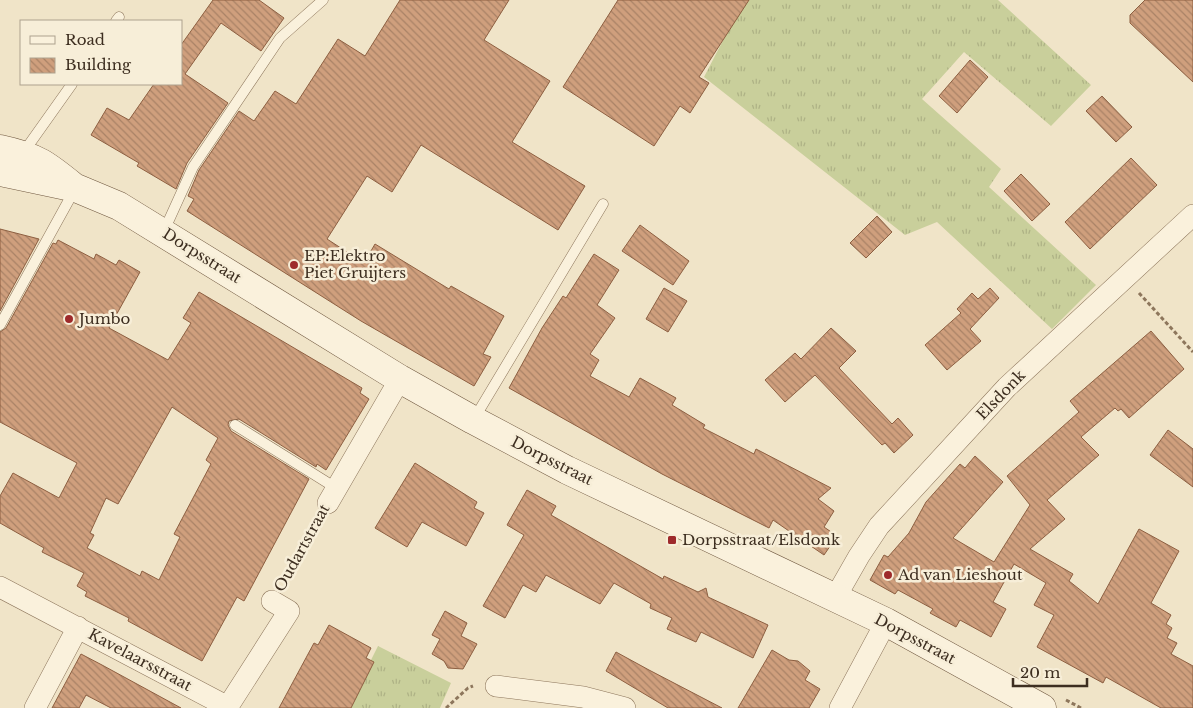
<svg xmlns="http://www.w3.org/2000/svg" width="1193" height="708" font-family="'Libre Baskerville',serif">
  <defs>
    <pattern id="grass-tufts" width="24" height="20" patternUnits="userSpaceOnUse" patternTransform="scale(1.25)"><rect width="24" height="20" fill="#c9cf9b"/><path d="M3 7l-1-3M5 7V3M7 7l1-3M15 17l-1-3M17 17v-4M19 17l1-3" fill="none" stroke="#aeb285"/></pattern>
    <pattern id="building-back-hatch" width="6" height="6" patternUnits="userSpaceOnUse" patternTransform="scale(1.25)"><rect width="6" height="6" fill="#cf9f7d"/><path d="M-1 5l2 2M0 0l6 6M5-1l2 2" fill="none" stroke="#a98266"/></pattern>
  </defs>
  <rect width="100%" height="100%" fill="#f0e4c8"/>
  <path fill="url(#grass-tufts)" d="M744,0H998L1091,85L1051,126L964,52L922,99L1001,169L989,187L1096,285L1052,329L937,222L905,235L704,77Z
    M378,646L451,683L440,708H347Z"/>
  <path fill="url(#building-back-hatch)" stroke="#8d5f41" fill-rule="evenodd" d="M213,0H259L284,18L261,51L221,23L185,74L228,103L187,163L176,189L137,166L139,163L91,135L107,108L129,120L154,84H181V45Z
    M400,0H509L484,40L550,81L512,142L585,186L558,230L421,145L392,192L367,176L327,239L364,263L375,244L449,289L451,286L504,316L483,354L491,357L474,386L361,321L187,211L194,199L188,196L199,170L239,111L254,121L275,91L296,104L338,39L365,56Z
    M618,0H749L699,77L709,83L690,113L680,106L654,146L563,87Z
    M1145,0H1193V82L1130,23V15Z
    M970,60L988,77L957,113L939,96Z
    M1102,96L1132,127L1116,142L1086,111Z
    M1131,158L1157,185L1090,249L1065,222Z
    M1021,174L1050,204L1032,221L1004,191Z
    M877,216L892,232L866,258L850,243Z
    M640,225L689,261L673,285L622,251Z
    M0,229L39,239L0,311Z
    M58,240L94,259L96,254L116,265L119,260L140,272L109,328L168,360L191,323L183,318L199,292L362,388L360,393L369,399L326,470L317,464L316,467L239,419L229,421L228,425L231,431L309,479L244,601L237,597L202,661L128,621L129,618L85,596L87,592L77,586L84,573L42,552L44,548L0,523V496L13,473L59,498L77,463L0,422V332L6,328L53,243L56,244ZM172,407L218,438L206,460L211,464L174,534L180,537L159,580L142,571L140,576L87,548L94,535L90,533L106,498L118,504Z
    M594,254L619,270L597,305L615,318L590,354L599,360L590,376L629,397L640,378L676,398L672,405L705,425L703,428L754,454L756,449L831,488L818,499L834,511L824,527L837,536L824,555L773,520L769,528L662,474L509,388L542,328L563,296L566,298Z
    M664,288L687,301L668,332L646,319Z
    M990,288L999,298L970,329L981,341L947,370L925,345L961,313L957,309L972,293L978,299Z
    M831,328L856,351L839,368L892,424L898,418L913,435L894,453L885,443L882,445L815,375L785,402L765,380L795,353L801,359Z
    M1151,331L1184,369L1129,418L1121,409L1118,411L1115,408L1081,437L1099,455L1047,500L1065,519L1030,549L1073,574L1069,581L1098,604L1139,529L1179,551L1151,603L1171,615L1166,624L1172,628L1167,638L1177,643L1171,654L1193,666V708H1161L1106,677L1103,683L1037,647L1054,615L1034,605L1046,583L1014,564L993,602L1006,609L991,637L960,620L956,627L930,613L933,609L898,590L895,594L870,580L884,555L888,557L909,533L926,502L960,464L965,468L975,456L1003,482L953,538L994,562L1030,505L1007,476L1079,412L1070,401Z
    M1168,430L1193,449V487L1150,455Z
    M415,463L477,502L474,508L484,513L466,546L422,522L407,547L375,528Z
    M527,490L556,506L551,515L663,579L664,576L698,592L706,588L708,597L768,625L753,658L701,632L696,642L667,629L672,618L650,608L651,604L614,583L600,604L546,575L536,592L523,585L505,618L483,606L524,535L507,525Z
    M445,611L467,623L461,636L477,644L463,669L448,668L444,661L432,654L440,639L432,635Z
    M329,625L371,648L366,658L374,662L351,708H279L314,643L318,645Z
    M772,650L789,660L798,661L810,671L805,680L820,689L809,708H738Z
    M616,652L649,670L722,708H668L606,671Z
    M81,654L102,665L181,708H111L86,695L79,708H52Z"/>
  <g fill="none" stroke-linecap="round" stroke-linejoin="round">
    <g stroke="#8d765c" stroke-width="11">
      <path id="lane" d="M116,21L119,17
        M23,153L72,84
        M164,231L193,167L280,38L323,0
        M0,325L75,189
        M474,419L603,204
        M235,425L336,488"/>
    </g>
    <g stroke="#8d765c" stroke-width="22">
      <path id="street" d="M328,503L400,379
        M0,587L228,707
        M835,598L859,556L879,526L1007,387L1193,215
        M496,686L583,697L625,708
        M35,708L78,627
        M227,708L289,611L272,601
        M840,708L886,622"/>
    </g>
    <g stroke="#6f573f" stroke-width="29">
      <path id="secondary" d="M0,149C37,157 46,164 74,187
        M0,172L76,188L119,206L400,379L473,420L567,470L886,622L1042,708"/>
    </g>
    <path stroke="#8d765c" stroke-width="3" stroke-dasharray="4 2.5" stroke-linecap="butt" d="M1139,293L1193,352
      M284,581L317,521
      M1066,700L1081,708
      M446,708L468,688L473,686"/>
    <use href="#lane" stroke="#faf1dc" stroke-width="10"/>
    <use href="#street" stroke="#faf1dc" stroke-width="21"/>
    <use href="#secondary" stroke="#faf1dc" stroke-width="28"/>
  </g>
  <g fill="#9e2a2b" stroke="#f7eed8" stroke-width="2">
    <circle cx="294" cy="265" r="5"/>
    <circle cx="69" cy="319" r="5"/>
    <rect x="667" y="535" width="10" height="10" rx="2.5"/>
    <circle cx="888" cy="575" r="5"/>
  </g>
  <g text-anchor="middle" stroke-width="5" stroke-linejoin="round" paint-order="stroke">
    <g font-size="15" fill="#3d2e20" stroke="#f7eed8">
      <text transform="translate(202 256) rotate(32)" y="5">Dorpsstraat</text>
      <text transform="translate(1001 395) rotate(-46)" y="5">Elsdonk</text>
      <text transform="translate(552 461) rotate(27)" y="5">Dorpsstraat</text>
      <text transform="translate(302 548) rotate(-61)" y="5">Oudartstraat</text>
      <text transform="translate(915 639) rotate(28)" y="5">Dorpsstraat</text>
      <text transform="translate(140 660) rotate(28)" y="5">Kavelaarsstraat</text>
    </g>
    <g font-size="15" fill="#3d2e20" stroke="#f7eed8" text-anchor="start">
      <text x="304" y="261">EP:Elektro<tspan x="304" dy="17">Piet Gruijters</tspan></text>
      <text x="79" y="324">Jumbo</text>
      <text x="682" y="545">Dorpsstraat/Elsdonk</text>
      <text x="898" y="580">Ad van Lieshout</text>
    </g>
  </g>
  <rect x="20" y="20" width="162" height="65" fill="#f7eed8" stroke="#ada18e"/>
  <rect x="30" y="36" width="25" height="8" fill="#faf1dc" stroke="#ada18e"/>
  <text x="65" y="45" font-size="15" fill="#3d2e20">Road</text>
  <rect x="30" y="58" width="25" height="15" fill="url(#building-back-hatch)" stroke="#ada18e"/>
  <text x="65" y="70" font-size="15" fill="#3d2e20">Building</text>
  <path d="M1013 678v8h74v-8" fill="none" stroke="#3d2e20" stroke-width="2.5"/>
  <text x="1020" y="678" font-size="15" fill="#3d2e20" stroke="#f7eed8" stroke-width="4" paint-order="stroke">20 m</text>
</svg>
